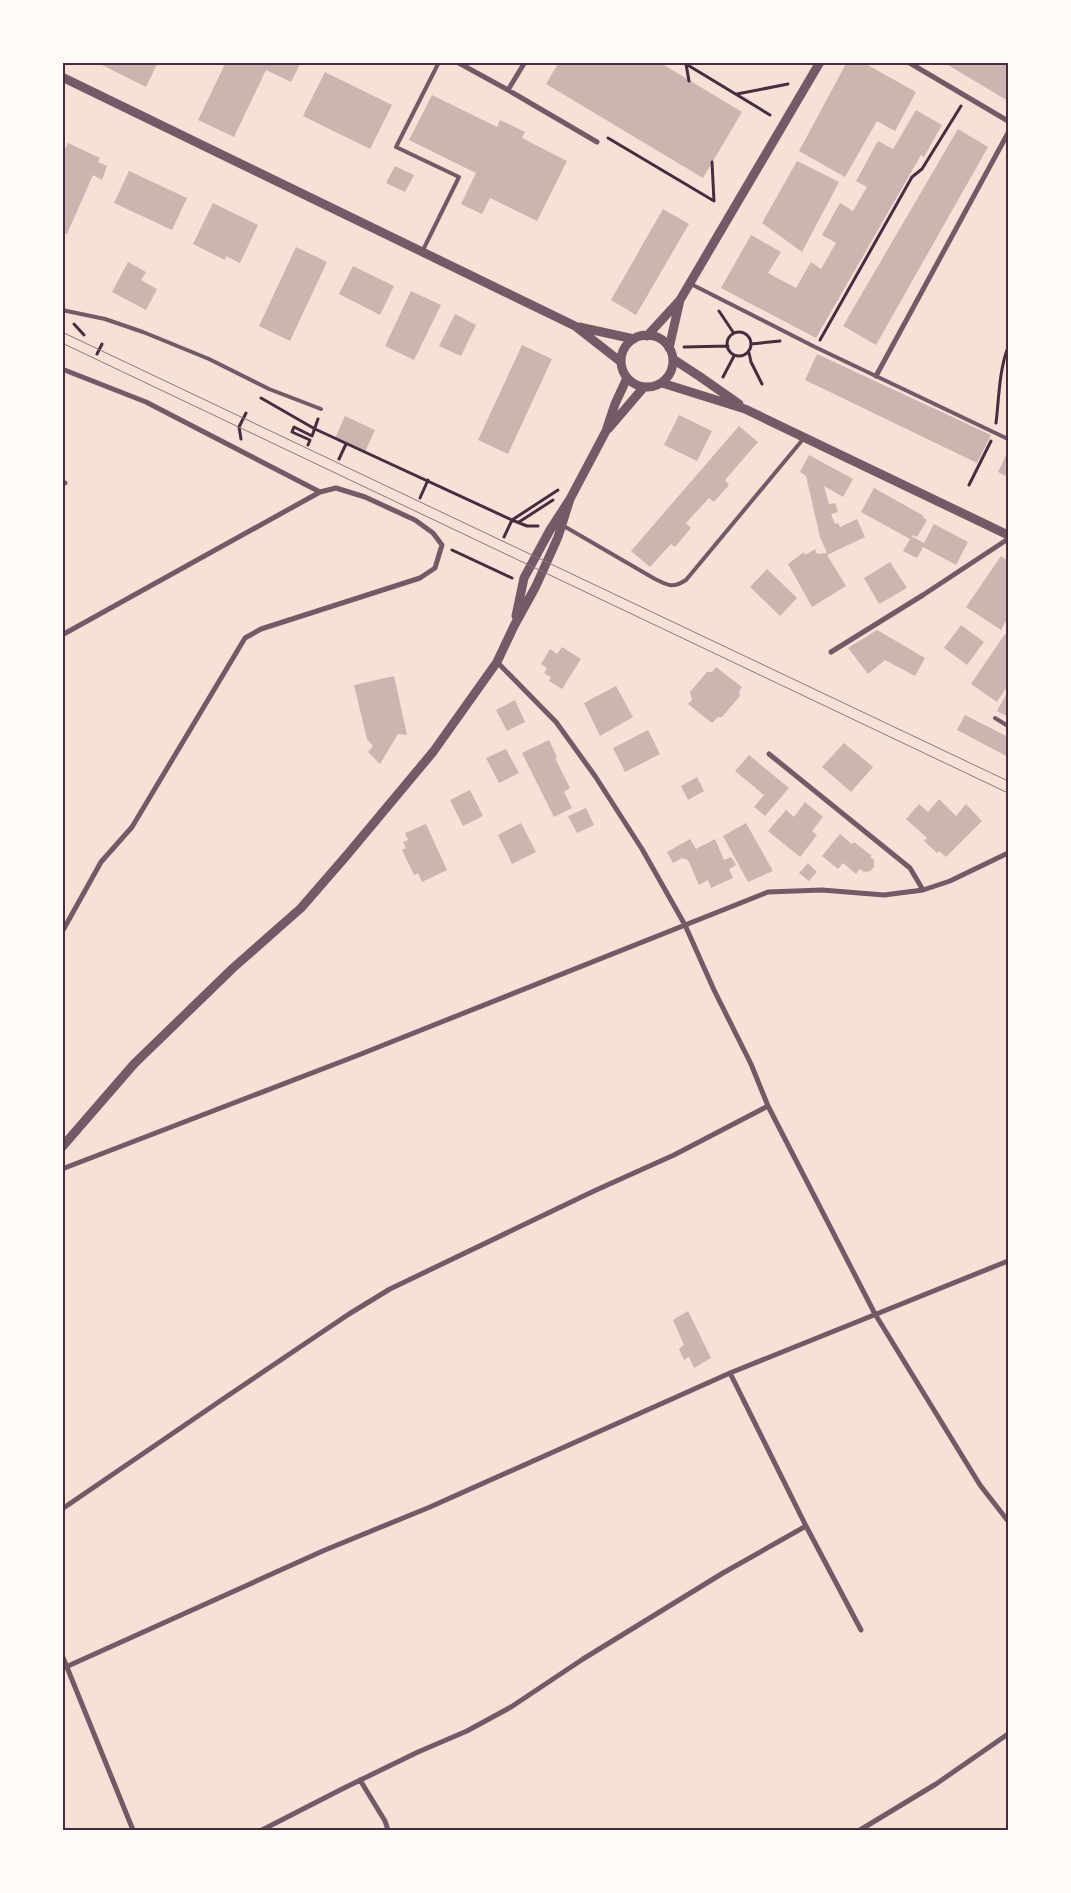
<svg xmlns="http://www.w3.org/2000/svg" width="1071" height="1893" font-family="Commissioner,sans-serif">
  <rect width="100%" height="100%" fill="#f7e1d7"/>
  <path fill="#ccb4b1" d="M96,62H158L146,87Z
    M226,62H301L291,82L266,70L234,137L198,120Z
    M559,62H659L742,112L703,178L546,84Z
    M847,62H862L916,92L895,131L877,121L845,177L799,151Z
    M943,62L1008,63V101Z
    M325,72L392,105L370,149L303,116Z
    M432,95L497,127L500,120L525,132L522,138L567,161L537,221L490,198L482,214L461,204L476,173L409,140Z
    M916,110L942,125L924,157L921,155L816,338L721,288L751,235L781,252L768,273L796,288L811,262L821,269L836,243L822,235L840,203L853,211L867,187L856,181L878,141L893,149Z
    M958,129L988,147L876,345L843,326Z
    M68,143L100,158L98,162L107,166L102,180L93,175L67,234L62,233V155Z
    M797,161L839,182L802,252L762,223Z
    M395,166L414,175L405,192L386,183Z
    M129,171L187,198L172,230L114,203Z
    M213,203L258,225L240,263L226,256L225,260L193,244Z
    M663,209L689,224L636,315L611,300Z
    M296,247L327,262L290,341L259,326Z
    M128,262L146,272L141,280L157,289L146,310L112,292Z
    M353,266L394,286L380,315L339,294Z
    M411,291L441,305L414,360L385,346Z
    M455,314L476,325L461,356L439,346Z
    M522,345L552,359L508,454L478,440Z
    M817,354L991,435L977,463L805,380Z
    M679,415L712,431L697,461L664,445Z
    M345,416L375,430L365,452L335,438Z
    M739,426L758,442L725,480L729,485L714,502L709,498L686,523L691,528L675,547L671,544L650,567L631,551Z
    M1008,451V477L998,472Z
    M809,455L853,479L843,497L824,486L829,504L835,503L838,512L831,514L835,524L838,523L840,527L857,519L865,537L827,555L846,586L812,607L788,564L804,552L805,555L815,549L817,554L827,553L820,537L806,476L800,472Z
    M874,488L924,516L923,518L927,520L917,537L912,535L911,536L924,543L934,524L968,542L956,565L923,547L917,558L903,551L910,539L861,512Z
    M1001,556L1008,561V617L1001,630L966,607Z
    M890,562L907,588L879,604L864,578Z
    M767,569L797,598L780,616L750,587Z
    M961,625L984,642L967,665L944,648Z
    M877,630L925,658L915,676L885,660L868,674L848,648Z
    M1005,634L1008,636V685L997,702L971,684Z
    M562,647L581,659L562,689L549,681L551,677L544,673L547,668L541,664L550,649L557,654Z
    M716,667L742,687L739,691L740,696L722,717H718L712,723L688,704L692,700L690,692L707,672H712Z
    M394,676L407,735L398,734L380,764L368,752L373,746L367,739L354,685Z
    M616,686L633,717L600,736L584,703Z
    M1008,691V717L997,711Z
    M515,700L525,722L507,731L496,710Z
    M965,715L1008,737V757L957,730Z
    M648,730L660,754L625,772L613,748Z
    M549,740L557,757L555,758L570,788L564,792L572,808L554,817L522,753Z
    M844,743L873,767L851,792L822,767Z
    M506,749L519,773L499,783L486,758Z
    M749,755L789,788L765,816L754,807L764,795L735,771Z
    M697,777L704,791L688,800L681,786Z
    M470,790L483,816L463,826L450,800Z
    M939,799L956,816L966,804L982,821L946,857L939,851L937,853L924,841L927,838L906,819L919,804L928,812Z
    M805,802L823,817L812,831L817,835L800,857L768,831L786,810L794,817Z
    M586,808L594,825L577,833L568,816Z
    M521,823L536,852L512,864L498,835Z
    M746,823L773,871L748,882L723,836Z
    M426,824L447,870L422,882L418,873L414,875L402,850L406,848L403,842L408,840L405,833Z
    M840,834L852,844L854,842L872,856L870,857L874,860V867L870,871L864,872L860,869L856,874L843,863L838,869L822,856Z
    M690,839L696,849L715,839L724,860L731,857L736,865L729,869L733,878L711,888L708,880L699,885L688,860L682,858L673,863L667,852Z
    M808,863L817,872L809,881L799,873Z
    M688,1311L711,1358L694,1368L689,1357L684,1360L679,1349L684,1345L673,1320Z"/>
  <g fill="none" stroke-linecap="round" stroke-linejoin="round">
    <path stroke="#4a2c40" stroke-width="3" d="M686,64L770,115
      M686,64L689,81
      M737,94L788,84
      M608,138L714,201L712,162
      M719,311L733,332
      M74,324L84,335
      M727 344a12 12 0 1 1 24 0a12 12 0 1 1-24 0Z
      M820,340L912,177L922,169L961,106
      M751,344L780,341
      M684,347L728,346
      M749,353L751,362L762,384
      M97,354L102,344
      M723,377L734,356
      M261,398L315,429L512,520L527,526H538
      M996,423C999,398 999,371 1008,347
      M241,439L239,427L246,413
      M308,445L310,440L292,432L294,427L312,436L318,419
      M339,459L346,444
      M969,485L991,441
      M420,498L428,480
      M519,522L553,500
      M504,537L512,520L558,490
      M452,550L512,578"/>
    <path stroke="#755966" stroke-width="4" d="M422,252L459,177L396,147L439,62
      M689,283L815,347L1008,439
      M62,310L105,319L143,332L209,359L269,389L321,409
      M562,525L655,579C668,585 672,589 686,580L804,438
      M995,718L1008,726"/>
    <path stroke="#755966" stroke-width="5" d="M457,62L508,90L525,62
      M908,62L1008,121
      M508,90L597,142
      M62,369L146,402L320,492
      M876,376L1008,133
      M62,484L65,483
      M62,635L320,492L336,488L365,497L415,520L433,533L442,545L435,568L420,578L261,629L245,638L132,827L101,862L62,932
      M831,652L923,595L1008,539
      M497,662L556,722L595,776L642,849L685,925L714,990L751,1064L768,1106L875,1314L980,1485L1008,1521
      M769,754L910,868L923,890
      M62,1169L356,1056L768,892L822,890L884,895L923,890L950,881L1008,853
      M730,1373L806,1526L861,1630
      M62,1509L223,1399L349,1314L390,1289L594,1191L674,1155L768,1106
      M62,1655L133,1830
      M68,1666L325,1550L430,1507L730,1373L1008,1261
      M360,1780L385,1821L388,1830
      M262,1830L344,1788L418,1752L467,1731L511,1707L583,1659L723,1573L806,1526
      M860,1830L936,1784L1008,1734"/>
    <path stroke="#755966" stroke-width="9" d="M62,77L575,326L621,362
      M579,327L634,339
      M621 361a26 26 0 1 1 52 0a26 26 0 1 1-52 0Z
      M647,336L680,300L820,62
      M669,348L680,300
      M673,359L699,376L739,404
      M662,383L745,409L1008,535
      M608,429L644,387
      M516,616L524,578L550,530L570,499L606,431L615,404L627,378
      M62,1147L134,1064L233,968L301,908L347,855L433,752L497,662L514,626L536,586L558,537L570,499"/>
    <path stroke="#8f747c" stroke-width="1" d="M62,332L1008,781
      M62,343L1008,793"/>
  </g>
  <rect width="1071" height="1893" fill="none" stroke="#fffaf5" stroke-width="128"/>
  <rect x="64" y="64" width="943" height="1765" fill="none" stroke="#4a2c40" stroke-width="2"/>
</svg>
